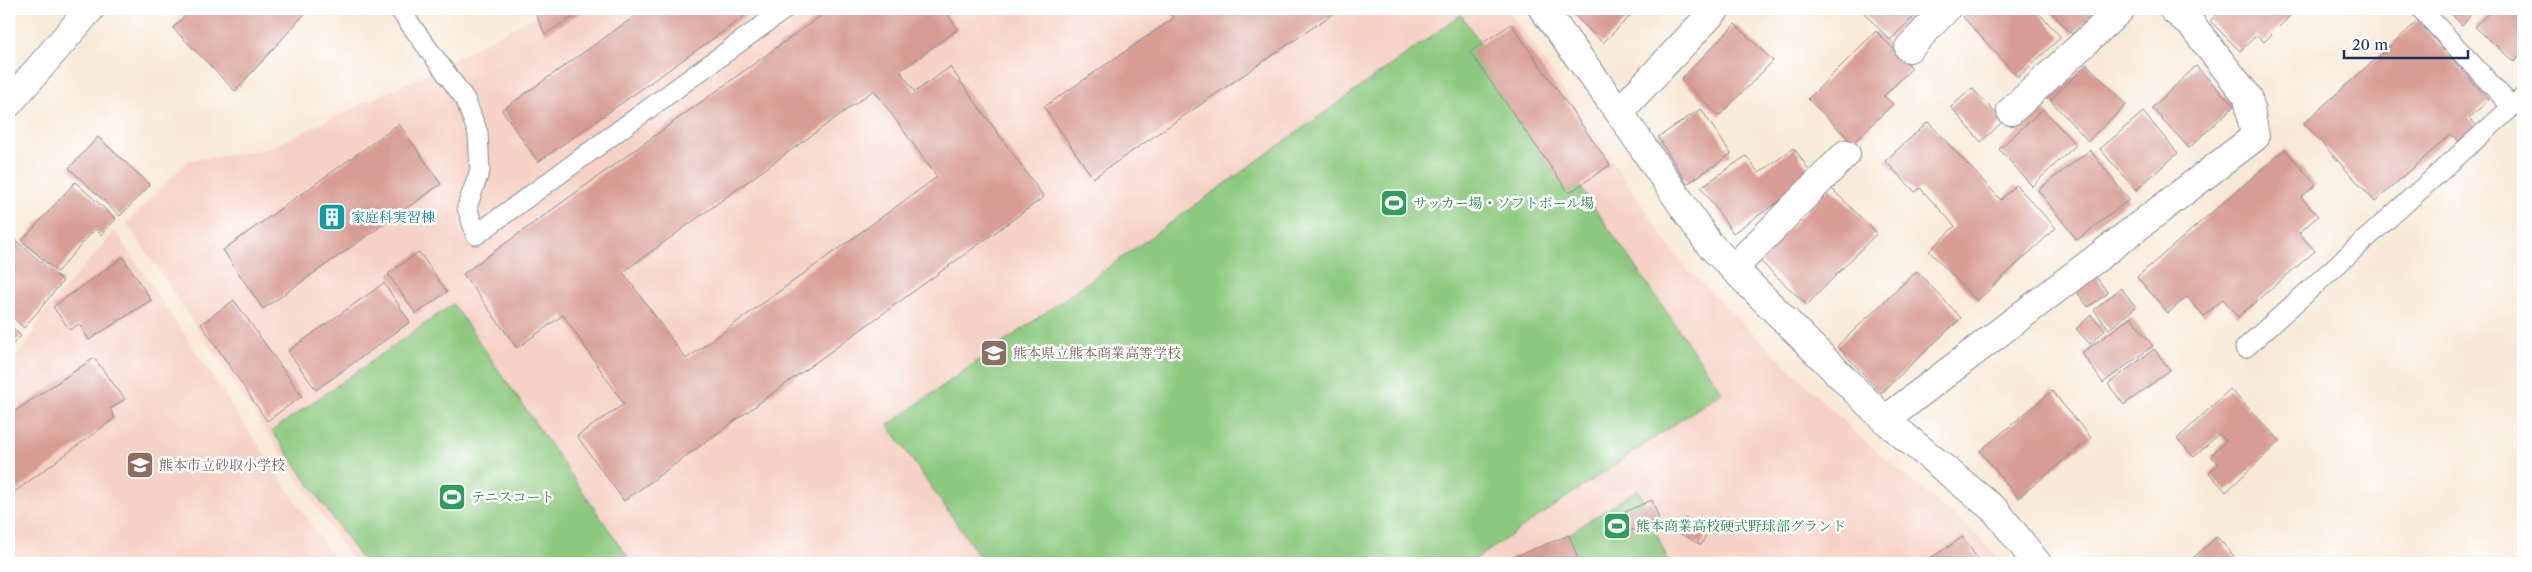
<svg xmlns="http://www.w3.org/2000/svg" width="2532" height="572" font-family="'Libre Caslon Text','Noto Serif JP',serif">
  <rect width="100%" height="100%" fill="#fff"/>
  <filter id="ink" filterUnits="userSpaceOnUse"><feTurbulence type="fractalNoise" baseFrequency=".02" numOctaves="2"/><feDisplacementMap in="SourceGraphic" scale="10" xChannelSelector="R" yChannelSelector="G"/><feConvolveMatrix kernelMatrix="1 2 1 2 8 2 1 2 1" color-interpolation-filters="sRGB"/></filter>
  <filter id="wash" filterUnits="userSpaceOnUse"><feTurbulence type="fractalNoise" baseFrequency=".0096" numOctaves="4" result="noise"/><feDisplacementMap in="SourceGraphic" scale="20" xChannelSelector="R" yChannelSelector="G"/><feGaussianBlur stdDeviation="1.12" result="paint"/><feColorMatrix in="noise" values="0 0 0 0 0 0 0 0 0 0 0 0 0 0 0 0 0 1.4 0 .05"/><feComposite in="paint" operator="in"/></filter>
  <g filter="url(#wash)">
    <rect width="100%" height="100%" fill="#f8e9d6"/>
    <path fill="#f6d1c5" d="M548,9H1508L1682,264L1865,442L1973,532L2003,563H354L127,223L188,161L267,149L426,74Z
      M115,231L337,563H9V366L31,338L41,315Z"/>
    <path fill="#8cc97f" stroke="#547c6e" d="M1461,15L1722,392L1470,563H984L888,425Z
      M453,304L632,563H364L272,431Z
      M1638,489L1669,563H1524Z"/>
    <g id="blocks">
      <path fill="#d79c93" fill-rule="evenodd" d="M191,9H309L235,91L173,28Z
        M533,9H586L545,34Z
        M645,9H755L538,162L502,110Z
        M830,9H943L958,29L900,71L915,92L950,67L1044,197L624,501L577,436L624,404L563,315L517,348L463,274ZM874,90L937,177L686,359L623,272Z
        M1167,9H1340L1093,178L1044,107L1174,18Z
        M1568,9H1637L1603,43Z
        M1860,9H1922L1890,40Z
        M1973,9H2035L2061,37L2018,77L1963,17Z
        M2048,9H2100L2072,34Z
        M2222,9H2297L2264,42L2257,35L2240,51L2210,21Z
        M2446,9H2476L2462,25Z
        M2492,9H2523V53L2514,62L2475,27Z
        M2418,21L2489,100L2469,118L2477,126L2459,141L2451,134L2375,202L2304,123Z
        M1511,24L1610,165L1569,193L1470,52Z
        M1735,24L1773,61L1719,116L1681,79Z
        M1876,31L1912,68L1884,96L1893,104L1853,143L1808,99Z
        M2087,64L2126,105L2088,141L2050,100Z
        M2196,66L2234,106L2189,148L2152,108Z
        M1972,88L2003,121L1981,142L1951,107Z
        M1701,109L1731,154L1687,184L1658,137Z
        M2043,109L2076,145L2032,186L1999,149Z
        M2143,112L2178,153L2136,190L2100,149Z
        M1928,122L2001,200L2016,185L2056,228L1977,301L1929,251L1955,226L1920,188L1915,192L1885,161Z
        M399,124L441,184L263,309L223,250Z
        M98,137L150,185L120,216L69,168Z
        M1794,148L1814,177L1733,233L1701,187L1746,156L1759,173Z
        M2285,149L2316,185L2301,197L2318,216L2299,233L2315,251L2238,317L2223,299L2204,316L2187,297L2168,313L2137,277Z
        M2090,150L2129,200L2077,240L2038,190Z
        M75,182L116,219L101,235L95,229L57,272L22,241Z
        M1830,187L1877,233L1807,305L1759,260Z
        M13,238L63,281L24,328L9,314V243Z
        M419,252L447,292L416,314L388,274Z
        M123,257L151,300L89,340L79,324L70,330L53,307Z
        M1917,271L1961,318L1881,393L1837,346Z
        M2094,274L2108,293L2088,307L2074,288Z
        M384,283L410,322L316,390L288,351Z
        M2121,288L2136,307L2109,329L2094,310Z
        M234,300L302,396L267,421L201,324Z
        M2091,315L2105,330L2090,344L2076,329Z
        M2131,317L2153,346L2103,383L2082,353Z
        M9,324L21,336L9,348Z
        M2154,349L2170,370L2124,405L2108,384Z
        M94,358L125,399L110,409L115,418L9,496V415Z
        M2230,389L2280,441L2226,492L2209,473L2219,464L2211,456L2226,441L2219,434L2194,457L2177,439Z
        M2052,391L2091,438L2018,498L1980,451Z
        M1652,500L1659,519L1628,532L1620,514Z
        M1685,518L1708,531L1701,545L1677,532Z
        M1569,535L1578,558L1563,563H1513L1511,558Z
        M1963,537L1980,563H1923Z
        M2217,537L2240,563H2187Z"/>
    </g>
  </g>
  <g filter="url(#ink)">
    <use href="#blocks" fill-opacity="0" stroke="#8a8c9a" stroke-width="1"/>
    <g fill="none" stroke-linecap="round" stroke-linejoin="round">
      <g stroke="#8a8c9a" stroke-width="21">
        <path id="service" d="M399,9L465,99L478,133L480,170L467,207L476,235L785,9
          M2421,9L2512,107
          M2245,348L2523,97"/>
      </g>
      <g stroke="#8a8c9a" stroke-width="30">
        <path id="minor" d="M1543,9L1619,112L1709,244L1885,420L1996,511L2037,563
          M1909,48L1946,9
          M2011,111L2121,9
          M1619,112L1716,9
          M1734,268L1846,154
          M1885,420L2255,137L2248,97L2191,24L2173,9"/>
      </g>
      <g stroke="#8a8c9a" stroke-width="30">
        <path id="tertiary" d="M9,103L90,9"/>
      </g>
      <use href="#service" stroke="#fff" stroke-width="19"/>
      <use href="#minor" stroke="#fff" stroke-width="28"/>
      <use href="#tertiary" stroke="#fff" stroke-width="28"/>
    </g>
  </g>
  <defs>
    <g id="stadium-square" transform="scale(1.4375)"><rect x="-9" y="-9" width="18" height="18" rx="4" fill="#2e9e5b" stroke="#fff"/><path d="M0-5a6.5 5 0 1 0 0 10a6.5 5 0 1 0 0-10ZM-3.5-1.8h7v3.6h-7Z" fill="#fff"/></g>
    <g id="building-square" transform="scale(1.4375)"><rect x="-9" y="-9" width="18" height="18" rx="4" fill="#0f9aa8" stroke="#fff"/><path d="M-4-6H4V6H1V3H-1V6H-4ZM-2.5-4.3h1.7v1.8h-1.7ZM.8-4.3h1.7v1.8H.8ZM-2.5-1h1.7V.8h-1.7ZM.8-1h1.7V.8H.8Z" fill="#fff"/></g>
    <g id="school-square" transform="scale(1.4375)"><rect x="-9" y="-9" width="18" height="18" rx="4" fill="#8d6e63" stroke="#fff"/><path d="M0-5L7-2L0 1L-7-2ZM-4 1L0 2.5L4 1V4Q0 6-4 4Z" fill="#fff"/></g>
  </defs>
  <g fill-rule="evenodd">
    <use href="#stadium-square" x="1394" y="203"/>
    <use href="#building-square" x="332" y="217"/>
    <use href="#school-square" x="994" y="353"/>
    <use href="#school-square" x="140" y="465"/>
    <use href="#stadium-square" x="452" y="497"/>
    <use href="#stadium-square" x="1617" y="526"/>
  </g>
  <g text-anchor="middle" stroke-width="5" stroke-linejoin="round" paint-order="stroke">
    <g font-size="14" fill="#27864d" stroke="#fff" text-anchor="start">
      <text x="1413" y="208">サッカー場・ソフトボール場</text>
      <text x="471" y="502">テニスコート</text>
      <text x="1636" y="531">熊本商業高校硬式野球部グランド</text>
    </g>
    <g font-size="14" fill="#0d838f" stroke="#fff" text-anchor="start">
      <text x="351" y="222">家庭科実習棟</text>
    </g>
    <g font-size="14" fill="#785e54" stroke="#fff" text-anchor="start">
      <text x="1013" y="358">熊本県立熊本商業高等学校</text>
      <text x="159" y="470">熊本市立砂取小学校</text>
    </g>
  </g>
  <rect width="2532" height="572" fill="none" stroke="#fff" stroke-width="30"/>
  <path d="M2344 50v8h124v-8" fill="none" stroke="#1b2f5e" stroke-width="2.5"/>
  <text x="2352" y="50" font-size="15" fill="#1b2f5e" stroke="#ffffff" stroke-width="4" paint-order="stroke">20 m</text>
</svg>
